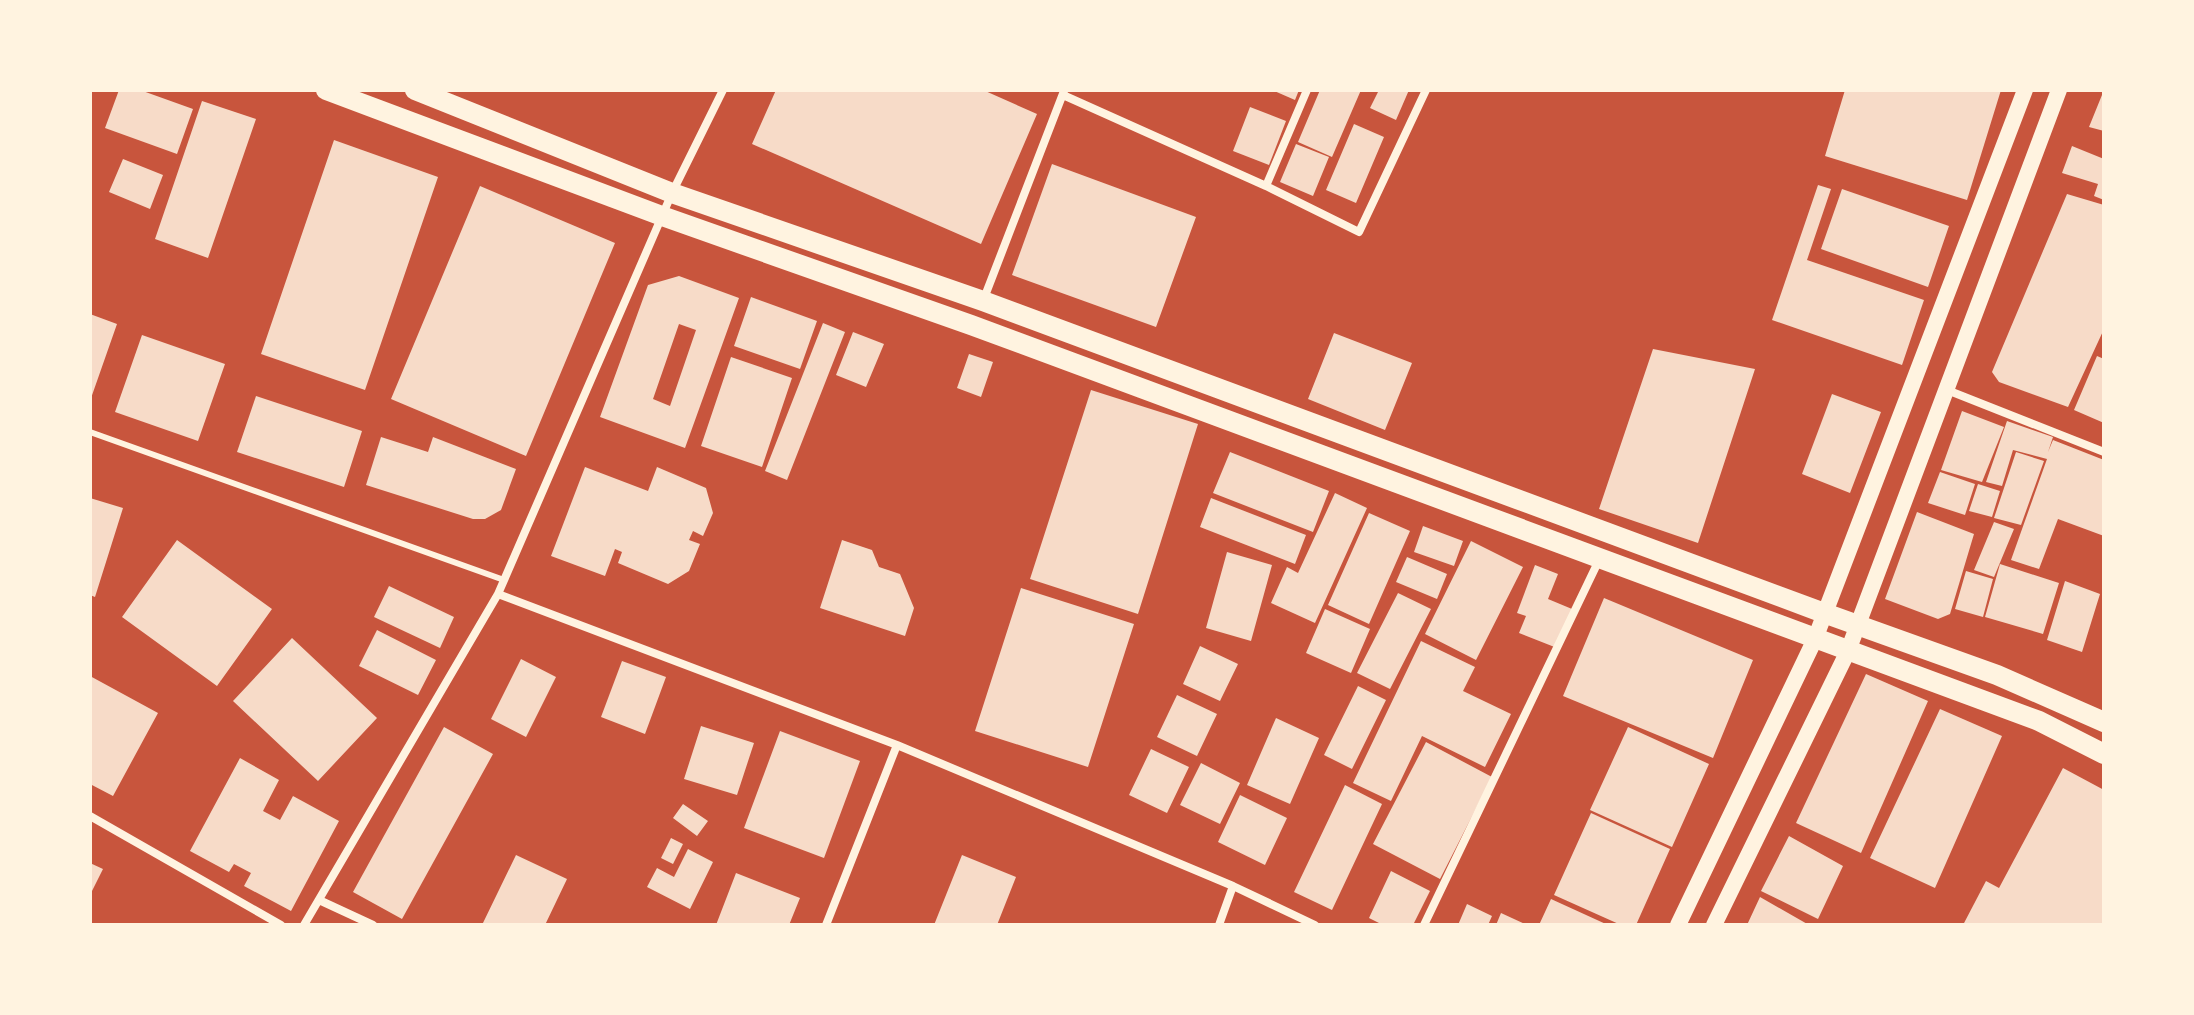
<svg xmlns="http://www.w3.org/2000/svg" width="2194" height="1015" font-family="'Noto Sans',sans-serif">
  <rect width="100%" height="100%" fill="#c8553d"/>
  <path fill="#f7dbc8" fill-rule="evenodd" d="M119,90H140L193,109L177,154L105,128Z
    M776,90H983L1037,114L981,244L752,144Z
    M1272,90H1299L1295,100Z
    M1320,90H1361L1332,157L1298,142Z
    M1379,90H1409L1396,120L1370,108Z
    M1845,90H2001L1967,200L1825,156Z
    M2104,90V131L2089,127Z
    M202,101L256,119L208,258L155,239Z
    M1250,107L1286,121L1269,165L1233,151Z
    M1354,124L1384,137L1356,203L1326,190Z
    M334,140L438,177L365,390L261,354Z
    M1296,144L1329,157L1313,196L1280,182Z
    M2072,146L2104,159V200L2094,196L2098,184L2062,173Z
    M123,159L163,175L150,209L109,192Z
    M1052,164L1196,217L1156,327L1012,275Z
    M1818,185L1831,189L1807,260L1924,300L1902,365L1772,320Z
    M480,186L615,243L526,456L391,399Z
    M1842,189L1949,226L1928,287L1821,249Z
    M2067,194L2104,205V329L2068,407L1999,382L1992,372Z
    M679,276L739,298L685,448L600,417L648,285ZM679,324L696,330L670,406L653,399Z
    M751,297L817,321L800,369L734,346Z
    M90,314L117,324L90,401Z
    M823,323L845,332L787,480L765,471Z
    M853,332L884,344L866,387L836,375Z
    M1334,333L1412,363L1385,430L1308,399Z
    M142,335L225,364L198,441L115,412Z
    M1653,349L1755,369L1698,543L1599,509Z
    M969,354L993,362L981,397L957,388Z
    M2097,356L2104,359V423L2074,410Z
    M731,357L792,378L762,467L701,446Z
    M1091,390L1198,424L1138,614L1030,579Z
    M1832,394L1881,412L1850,493L1802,474Z
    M256,396L362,431L344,487L237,452Z
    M1962,411L2004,427L1982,482L1941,470Z
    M2007,421L2053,437L2048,452L2053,440L2104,460V536L2058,519L2039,569L2011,560L2047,459L2013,450L2002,486L1986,482Z
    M381,437L428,452L433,437L516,469L501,510L485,519H473L366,485Z
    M1230,452L1329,491L1313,532L1213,493Z
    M2016,452L2044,461L2021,525L1994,518Z
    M585,467L648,491L657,467L706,488L713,513L703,536L693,531L689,540L700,544L689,571L668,584L618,563L622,552L615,549L605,576L551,556Z
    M1940,472L1975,484L1965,515L1928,503Z
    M1978,484L2000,491L1992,517L1969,511Z
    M1335,493L1367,508L1315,623L1271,603L1287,567L1298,573Z
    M90,498L123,508L95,597L90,595Z
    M1211,498L1306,535L1295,564L1200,527Z
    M1917,512L1974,534L1950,614L1938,619L1885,599Z
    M1369,513L1410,531L1369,624L1328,605Z
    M1994,522L2014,529L1994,577L1974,570Z
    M1423,526L1463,541L1454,566L1414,552Z
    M177,540L272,609L217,686L122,617Z
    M842,540L872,550L879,567L900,574L914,608L905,636L820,608Z
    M1471,541L1523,567L1476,660L1425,634Z
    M1227,552L1272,565L1251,641L1206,628Z
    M1407,557L1447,574L1437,599L1396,582Z
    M2000,564L2059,583L2043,634L1985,617Z
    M1535,565L1558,574L1548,599L1572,609L1557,648L1519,633L1526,616L1517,613Z
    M1966,571L1993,579L1983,617L1955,609Z
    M2065,581L2100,594L2082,652L2047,640Z
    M389,586L454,617L440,648L374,617Z
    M1021,588L1134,624L1088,767L975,731Z
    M1398,593L1431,609L1390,689L1357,673Z
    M1604,598L1753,660L1713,758L1563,696Z
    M1325,609L1370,629L1351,673L1306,653Z
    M377,630L436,660L418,695L359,666Z
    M292,638L377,718L318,781L233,701Z
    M1421,641L1475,667L1463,691L1511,714L1485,767L1422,736L1391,801L1353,783Z
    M1200,646L1238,664L1220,701L1183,684Z
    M521,659L556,677L526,737L491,719Z
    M622,661L666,677L645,734L601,717Z
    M1866,674L1928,701L1861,853L1796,823Z
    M90,676L158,713L113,796L90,784Z
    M1358,686L1386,700L1352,769L1324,755Z
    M1177,695L1217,714L1197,756L1157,737Z
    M1940,709L2002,736L1935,888L1870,858Z
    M1276,718L1319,738L1290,804L1247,785Z
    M701,726L754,743L737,795L684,779Z
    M444,727L493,754L402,919L353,892Z
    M1628,727L1709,764L1672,847L1590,810Z
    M780,731L860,761L824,858L744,828Z
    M1426,742L1492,777L1440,879L1373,844Z
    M1151,749L1189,767L1167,813L1129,795Z
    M240,758L279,780L263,811L280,820L293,796L339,821L291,911L244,886L251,873L234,864L229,872L190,851Z
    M1201,763L1240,783L1220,824L1180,805Z
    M2063,768L2104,790V925H1963L1986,881L1999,888Z
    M1345,785L1382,804L1332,910L1294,892Z
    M1240,795L1287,818L1265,865L1218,842Z
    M683,804L708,821L697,836L673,818Z
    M1591,813L1670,849L1636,925H1621L1554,895Z
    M1789,836L1843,866L1818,919L1761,891Z
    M671,838L683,844L673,864L661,858Z
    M688,849L713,862L690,909L647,887L657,868L674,877Z
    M516,855L567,879L545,925H482Z
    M962,855L1016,877L997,925H934Z
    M90,863L103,869L90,895Z
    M1391,871L1430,891L1413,925H1383L1369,918Z
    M736,873L800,898L789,925H716Z
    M1760,897L1809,925H1747Z
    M1551,899L1608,925H1539Z
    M1467,904L1492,916L1488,925H1458Z
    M1501,913L1527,925H1496Z"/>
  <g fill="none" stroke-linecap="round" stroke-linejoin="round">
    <path stroke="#fff3e0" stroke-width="6" d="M90,432L504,580"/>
    <path stroke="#fff3e0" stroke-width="8" d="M1063,95L1266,186L1359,232L1426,90
      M1266,186L1307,90
      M983,301L1064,91
      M1947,390L2104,452
      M498,594L897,745L1233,886L1219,925
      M90,816L281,925
      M1233,886L1315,925
      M319,900L373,925
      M304,925L498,594L672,193L723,90
      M826,925L897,745
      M1424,925L1599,560"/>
    <path stroke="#fff3e0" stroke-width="16" d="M1678,925L1815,639L2025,90
      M1714,925L1848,651L2059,90"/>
    <path stroke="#fff3e0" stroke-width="20" d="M326,90L662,216L971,325L2039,721L2104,754
      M415,90L672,193L983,301L1824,613L1997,675L2104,722"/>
  </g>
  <rect width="2194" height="1015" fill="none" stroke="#fff3e0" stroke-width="184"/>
</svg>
